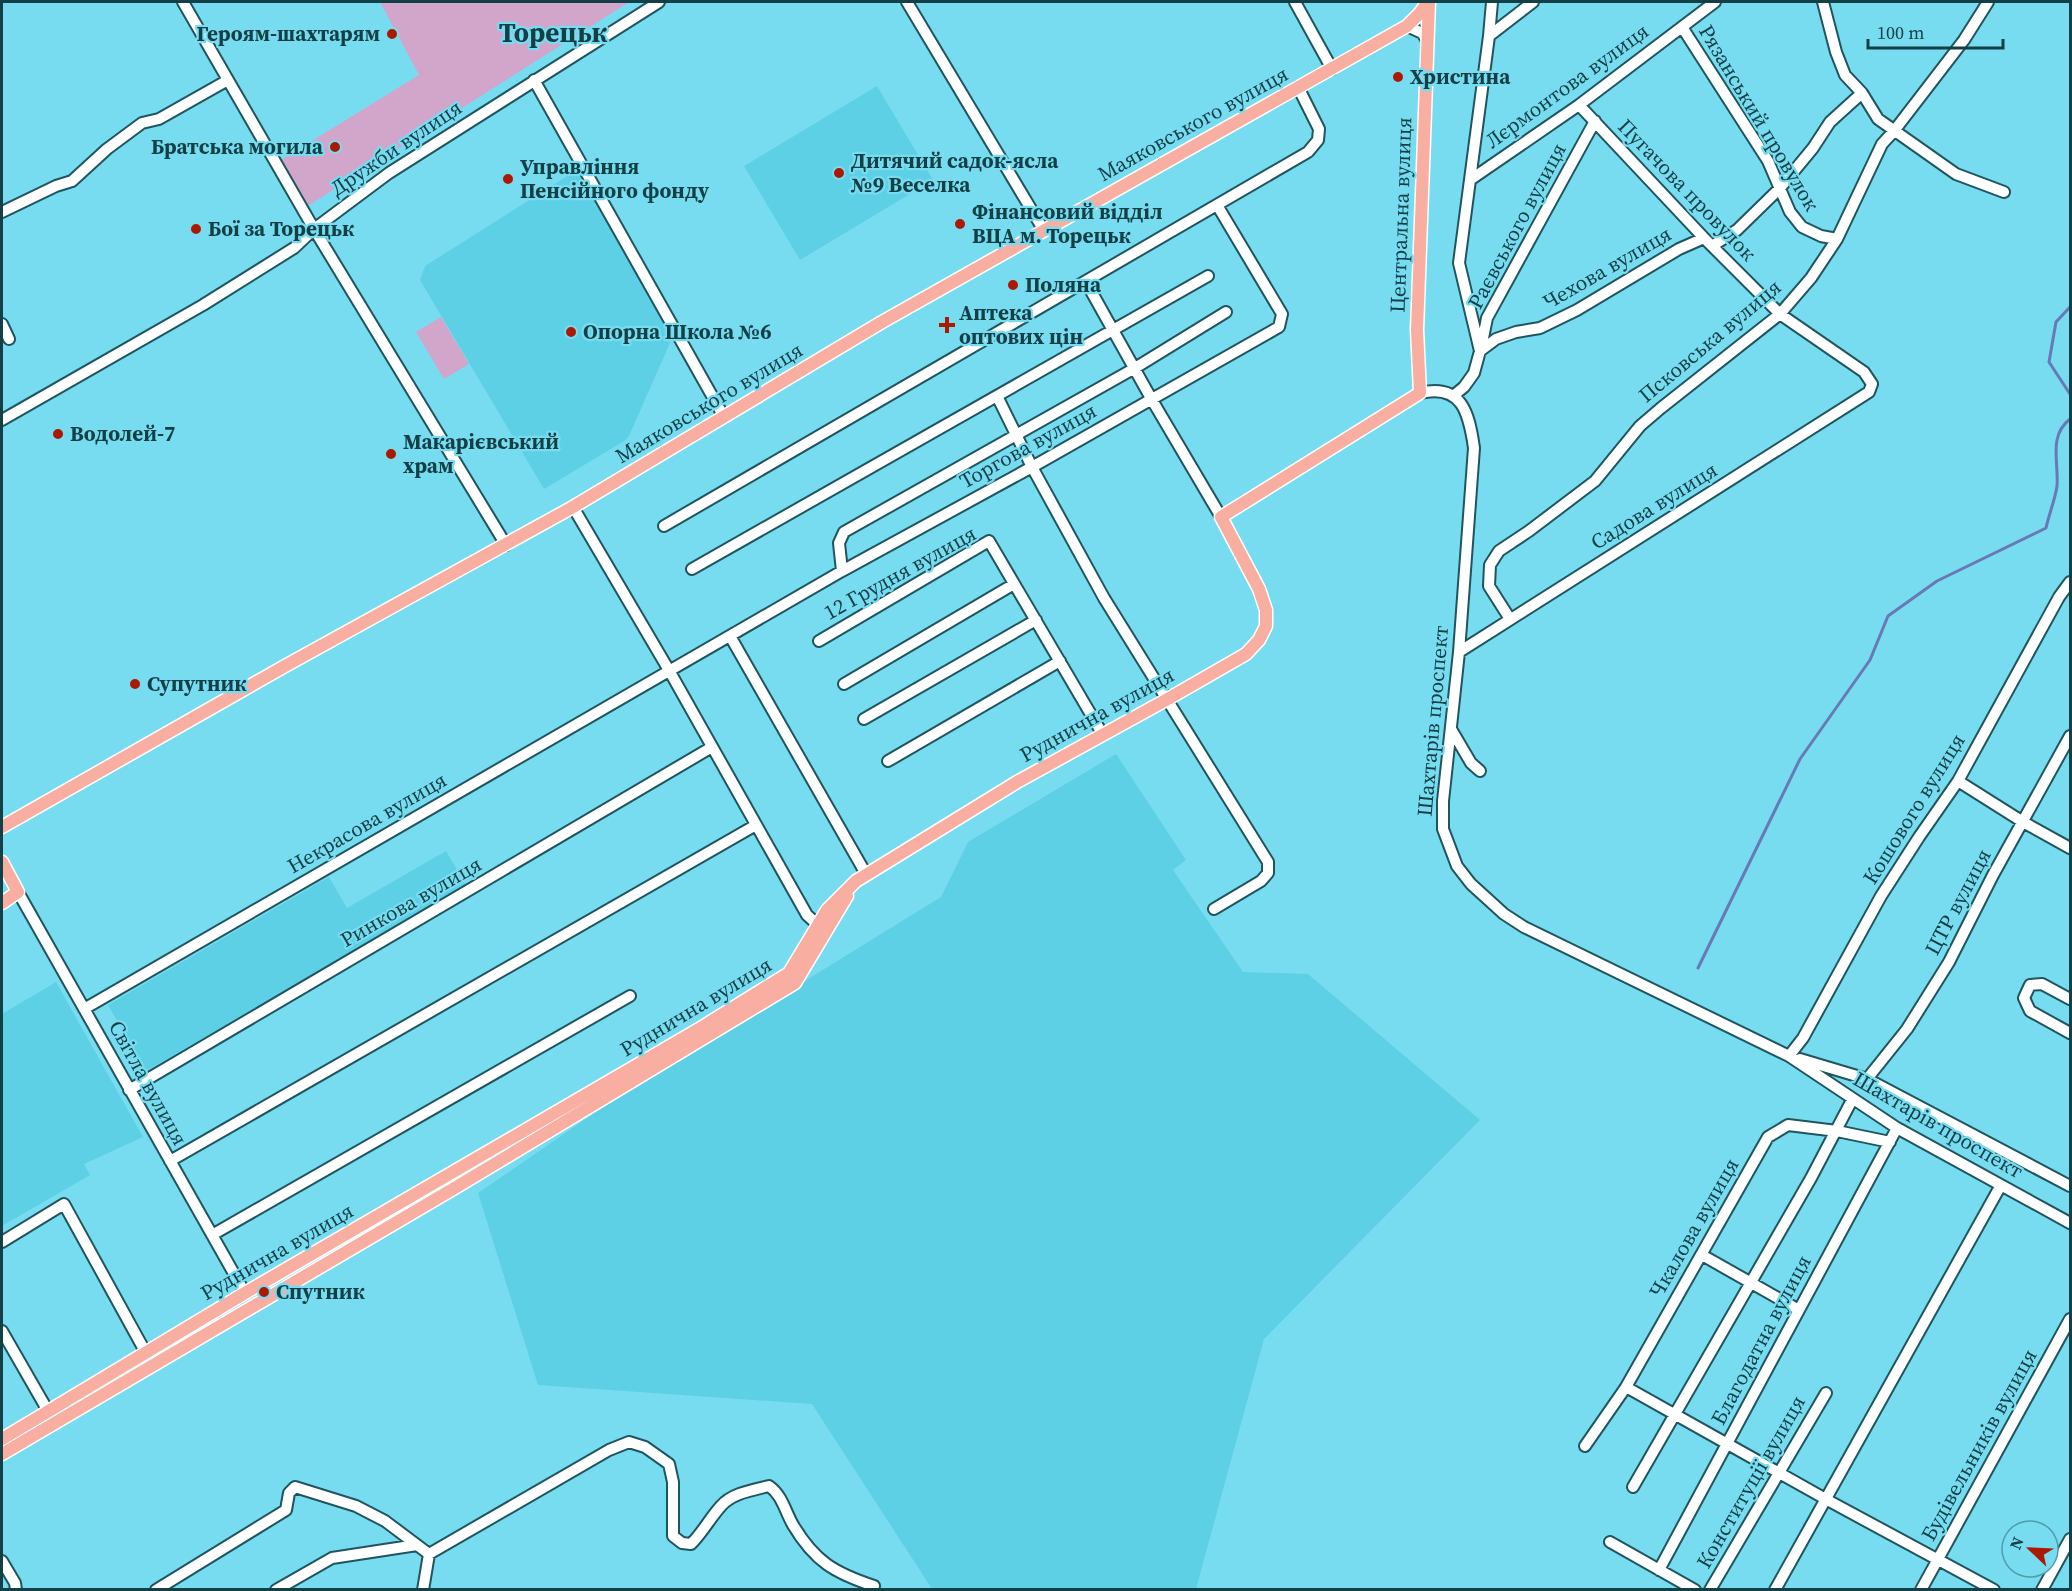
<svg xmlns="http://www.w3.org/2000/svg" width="2072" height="1591" font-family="'Source Serif 4',serif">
  <rect width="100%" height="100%" fill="#77dcf0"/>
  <path fill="#5dd0e6" d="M877,86L933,180L800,260L744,166Z
    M583,166L673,336L629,436L624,441L544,489L420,280L425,266Z
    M1116,754L1186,860L1173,870L1243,972L1308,974L1480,1120L1264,1339L1196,1589H932L812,1404L538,1385L478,1193L622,1094L941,897L968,842Z
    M446,851L466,885L146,1071L108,1005L329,877L347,908Z
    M56,982L143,1137L84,1164L90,1175L2,1226V1014Z"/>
  <path fill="#d2a5cb" d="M380,2H629L303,209L276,163L419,75Z
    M441,317L469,364L444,379L416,332Z"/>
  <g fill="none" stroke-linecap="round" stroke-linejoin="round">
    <path stroke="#6879b6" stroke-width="3" d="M2070,307L2056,322L2049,362L2070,394
      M1698,968L1800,759L1870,660L1888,616L1937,581L2046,528C2049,514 2055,500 2057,486C2059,462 2048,436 2070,419"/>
    <g stroke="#1e555f" stroke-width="14">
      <path id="minor" d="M183,2L314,229L506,545
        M907,2L1043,229
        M1295,2L1332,69
        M1823,2L1836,52L1845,75L1862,93L1878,119L1956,174L2004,192
        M1407,26L1422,33L1427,40
        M1682,27L1768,161L1790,212L1802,227L1821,236L1837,239
        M1489,36L1533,2
        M534,80L724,417
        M1470,180L1579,105L1715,2
        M2,212L56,186L72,181L107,149L142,123L159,119L228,80
        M1712,246L1737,230L1780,188L1813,148L1830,122L1862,93
        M1086,282L1152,400L1221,517
        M2,324L9,339
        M1481,348L1487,318L1595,121
        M1480,351L1459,263L1489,36L1492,2
        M1420,393C1462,383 1469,413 1474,448L1459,652L1443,801V829L1457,866L1471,884L1504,914L1524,927L1789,1056L1897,1128L2070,1223
        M997,396L1032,467L1104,598L1268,862V873L1261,881L1214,909
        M1453,396L1464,387L1474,373L1480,351L1496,339L1516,332L1540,328L1577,310L1679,249L1704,238
        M2,420L203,305L294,248L314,229L389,173L659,2
        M573,507L670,672L807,915L818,925
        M664,526L1308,152L1318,140L1319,129L1298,87
        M692,569L1208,276
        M842,571L839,543L844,532L1135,368L1226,312
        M1510,619L1489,586L1490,565L1499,551L1529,531L1595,481L1640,426L1661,408L1780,314L1811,278L1837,239L1882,144L1894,131L1964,40L1988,2
        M730,636L866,874
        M819,641L989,541L1103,735
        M1459,652L1869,392L1872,384L1864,372L1780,314L1704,238L1579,105
        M844,684L1014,584
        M864,719L1036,620
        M1451,729L1471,763L1480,771
        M888,761L1060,661
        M1958,781L2023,822L2070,848
        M18,892L245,1293
        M2070,999L2042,984L2030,985L2024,998L2030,1011L2070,1033
        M84,1009L842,571L1032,467L1279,327L1282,314L1217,205
        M1789,1056L1803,1038L1881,896L1919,837L1958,781L2059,597L2070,582
        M1800,1059L1867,1079L2070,1186
        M1867,1079L1907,1029L1949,962L1993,875L2070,736
        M129,1090L712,747
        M170,1161L756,825
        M212,1235L630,996
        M2,1242L64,1204L146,1353
        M1702,1255L1799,1310
        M2,1331L48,1411
        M1626,1387L1831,1502L1994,1590
        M1585,1446L1626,1387L1768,1137L1788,1125L1837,1131L1890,1142
        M1633,1487L1811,1178L1852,1100
        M1610,1542L1695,1590
        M429,1554L609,1450L629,1442L645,1447L669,1464L673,1482V1536L682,1543L691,1544C703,1532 710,1518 721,1506C732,1493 753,1490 769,1486C782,1495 785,1511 793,1525C815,1562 835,1573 874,1586
        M2,1561L15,1583L16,1590
        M1659,1570L1897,1128
        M156,1590L286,1510L289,1493L295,1487L356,1506L385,1521L429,1554L423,1590
        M276,1590L332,1558L417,1545
        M1710,1590L1826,1393
        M1775,1590L2001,1185
        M1921,1590L2070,1319
        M2042,1590L2070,1539"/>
    </g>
    <g stroke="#fff" stroke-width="15">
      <path id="major" d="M2,827L285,666L573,507L882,322L1407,26L1419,14L1428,2
        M2,862L18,892L2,903
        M2,1439L245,1293L699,1029L789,973L827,910L856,881L1017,782L1166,700L1246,654L1259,640L1266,626V610L1259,589L1221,517L1420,393L1417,330L1429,2
        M2,1454L453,1189L795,983L847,896"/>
    </g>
    <use href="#minor" stroke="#fff" stroke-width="10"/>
    <use href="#major" stroke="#f8aea1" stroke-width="12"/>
  </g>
  <g fill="#aa1a02" stroke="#77dcf0" stroke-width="2">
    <circle cx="392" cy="34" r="6"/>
    <circle cx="1398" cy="77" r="6"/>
    <circle cx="335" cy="147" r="6"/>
    <circle cx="839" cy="173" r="6"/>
    <circle cx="508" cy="179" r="6"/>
    <circle cx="960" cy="224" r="6"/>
    <circle cx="196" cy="229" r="6"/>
    <circle cx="1013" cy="285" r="6"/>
    <path d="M944 316h6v6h6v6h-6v6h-6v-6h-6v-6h6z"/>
    <circle cx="571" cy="332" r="6"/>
    <circle cx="58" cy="434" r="6"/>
    <circle cx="391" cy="454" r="6"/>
    <circle cx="135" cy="684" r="6"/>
    <circle cx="264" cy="1292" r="6"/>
  </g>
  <g text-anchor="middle" stroke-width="4.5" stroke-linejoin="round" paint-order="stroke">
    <g font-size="21" font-weight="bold" fill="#133f47" stroke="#77dcf0" text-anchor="start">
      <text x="380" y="41" text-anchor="end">Героям-шахтарям</text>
      <text x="1410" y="84">Христина</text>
      <text x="323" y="154" text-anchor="end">Братська мoгила</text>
      <text x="851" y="168">Дитячий садок-ясла<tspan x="851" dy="24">№9 Веселка</tspan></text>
      <text x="520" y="174">Управління<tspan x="520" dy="24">Пенсійного фонду</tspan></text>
      <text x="972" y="219">Фінансовий відділ<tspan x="972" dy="24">ВЦА м. Торецьк</tspan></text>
      <text x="208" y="236">Бої за Торецьк</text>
      <text x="1025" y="292">Поляна</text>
      <text x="959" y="320">Аптека<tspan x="959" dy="24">оптових цін</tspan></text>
      <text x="583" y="339">Опорна Школа №6</text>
      <text x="70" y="441">Водолей-7</text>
      <text x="403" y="449">Макарієвський<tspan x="403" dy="24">храм</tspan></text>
      <text x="147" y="691">Супутник</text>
      <text x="276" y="1299">Спутник</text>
    </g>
    <g font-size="21" fill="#133f47" stroke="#77dcf0">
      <text transform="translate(1567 86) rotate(-36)" y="7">Лєрмонтова вулиця</text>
      <text transform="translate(1759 118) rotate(59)" y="7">Рязанський провулок</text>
      <text transform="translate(1193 124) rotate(-29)" y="7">Маяковського вулиця</text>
      <text transform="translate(396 148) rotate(-34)" y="7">Дружби вулиця</text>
      <text transform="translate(1687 190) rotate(46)" y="7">Пугачова провулок</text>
      <text transform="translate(1401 215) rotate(-88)" y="7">Центральна вулиця</text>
      <text transform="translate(1517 226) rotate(-62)" y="7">Раєвського вулиця</text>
      <text transform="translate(1607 268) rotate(-30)" y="7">Чехова вулиця</text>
      <text transform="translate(1710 341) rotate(-40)" y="7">Псковська вулиця</text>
      <text transform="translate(709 403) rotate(-31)" y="7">Маяковського вулиця</text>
      <text transform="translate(1028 446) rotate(-29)" y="7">Торгова вулиця</text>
      <text transform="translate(1654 506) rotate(-32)" y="7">Садова вулиця</text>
      <text transform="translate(900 573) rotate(-29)" y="7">12 Грудня вулиця</text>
      <text transform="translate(1097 715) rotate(-29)" y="7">Руднична вулиця</text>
      <text transform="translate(1433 721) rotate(-85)" y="7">Шахтарів проспект</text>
      <text transform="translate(1914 809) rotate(-58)" y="7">Кошового вулиця</text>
      <text transform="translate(367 823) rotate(-30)" y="7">Некрасова вулиця</text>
      <text transform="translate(411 902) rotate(-30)" y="7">Ринкова вулиця</text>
      <text transform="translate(1958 902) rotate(-62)" y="7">ЦТР вулиця</text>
      <text transform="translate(696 1007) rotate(-31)" y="7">Руднична вулиця</text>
      <text transform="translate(148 1083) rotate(61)" y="7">Світла вулиця</text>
      <text transform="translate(1938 1125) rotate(30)" y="7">Шахтарів проспект</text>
      <text transform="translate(1694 1228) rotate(-60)" y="7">Чкалова вулиця</text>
      <text transform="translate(277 1252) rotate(-30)" y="7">Руднична вулиця</text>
      <text transform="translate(1761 1340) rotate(-62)" y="7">Благодатна вулиця</text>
      <text transform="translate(1979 1445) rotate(-61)" y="7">Будівельників вулиця</text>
      <text transform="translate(1751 1482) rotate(-60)" y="7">Конституції вулиця</text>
    </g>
    <g font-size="27" font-weight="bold" fill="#133f47" stroke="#77dcf0">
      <text x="553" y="42">Торецьк</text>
    </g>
  </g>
  <rect width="2072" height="1591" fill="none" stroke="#133f47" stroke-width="6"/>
  <g transform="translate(2030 1549) rotate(293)"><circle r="28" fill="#77dcf0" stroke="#4f9dac" stroke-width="1.5"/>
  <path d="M0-4.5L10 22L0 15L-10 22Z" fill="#aa1a02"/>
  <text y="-9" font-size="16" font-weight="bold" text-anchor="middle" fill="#133f47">N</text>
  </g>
  <path d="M1868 39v9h135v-9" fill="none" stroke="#133f47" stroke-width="3"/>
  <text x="1877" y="39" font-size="18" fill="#133f47" stroke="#77dcf0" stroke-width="4.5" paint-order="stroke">100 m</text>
</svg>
